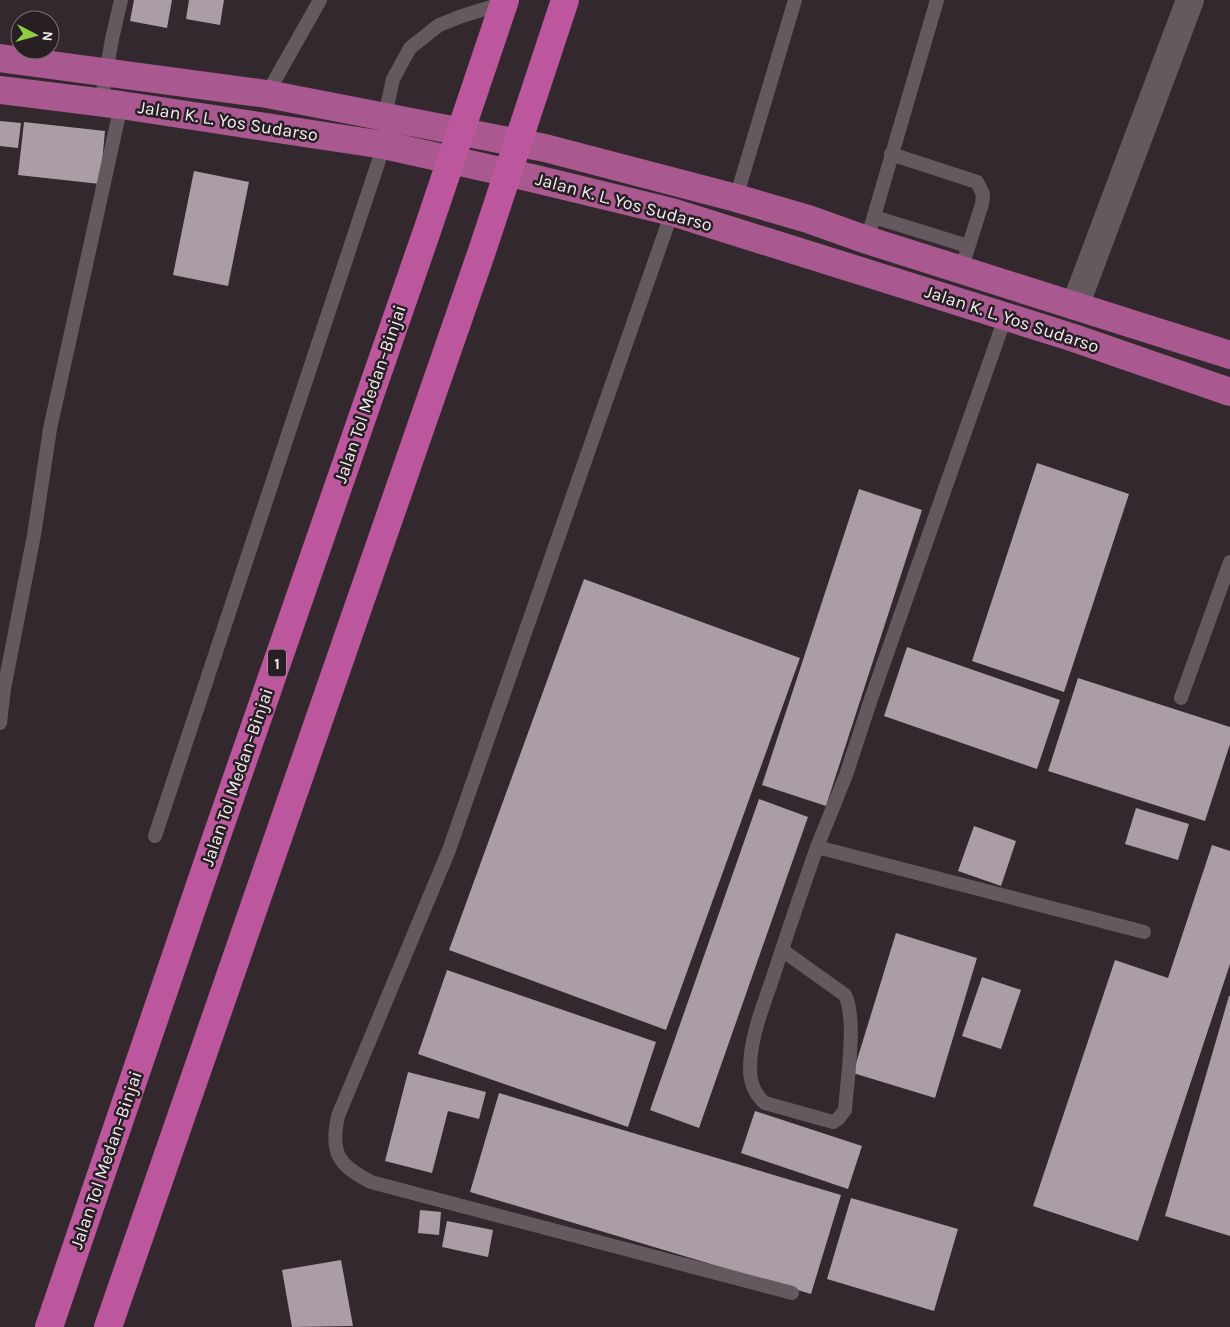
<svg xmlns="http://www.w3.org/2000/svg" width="1230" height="1327" font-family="Karla,sans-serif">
  <rect width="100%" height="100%" fill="#32282e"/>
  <path fill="#aa9da5" d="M134,0H172L167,28L130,21Z
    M189,0H224L220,25L186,19Z
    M0,121L21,123L18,148L0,146Z
    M24,122L105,131L100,184L18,175Z
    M194,171L249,182L228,286L173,275Z
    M1037,463L1129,494L1064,692L972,661Z
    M859,489L922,510L826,806L762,785Z
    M584,579L800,658L666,1030L449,950Z
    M907,647L1060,700L1037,769L884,716Z
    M1078,678L1230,727V744L1205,821L1048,771Z
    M759,799L808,817L699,1128L650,1110Z
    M1136,808L1189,824L1178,860L1125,844Z
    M974,826L1016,841L1001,886L958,871Z
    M1212,845L1230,851V964L1138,1241L1033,1206L1115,960L1168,978Z
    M896,933L977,958L935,1098L853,1073Z
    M447,970L656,1042L628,1127L418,1054Z
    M982,977L1021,990L1001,1049L962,1036Z
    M1229,996H1230V1236L1165,1216Z
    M408,1072L486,1092L479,1119L448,1111L432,1173L385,1161Z
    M499,1093L841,1195L811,1294L470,1192Z
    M755,1111L862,1146L848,1189L741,1153Z
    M851,1198L958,1229L934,1311L827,1279Z
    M420,1210L441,1212L439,1235L418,1233Z
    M447,1221L493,1230L488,1257L442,1247Z
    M341,1260L353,1326L292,1327L282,1270Z"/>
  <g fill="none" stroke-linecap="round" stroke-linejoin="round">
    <path stroke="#64595f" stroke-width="14" d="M267,94L320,0
      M101,102L112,39L121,0
      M385,116L393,79L410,48L439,25L462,16L504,3
      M891,154L977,182L983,194L982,204L961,270
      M736,198L795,0
      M672,212L449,850L338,1116C330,1153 338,1165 371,1182L792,1293
      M874,217L968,246
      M867,240L937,0
      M1005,318L870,702L846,775L817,847L1144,932
      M1181,698L1230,562
      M0,723L4,689L34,535L50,429L121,105
      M155,836L384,145
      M782,950L845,995C857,1019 847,1081 845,1110L838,1119L833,1122L765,1103C755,1095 750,1082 750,1069C750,1037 763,1007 773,977C787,934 802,890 817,847"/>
    <path stroke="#64595f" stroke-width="28" d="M1075,306L1190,0"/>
    <path stroke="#aa5890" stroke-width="28" d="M0,58L267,94L545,148L736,198L808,219L867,240L1230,355
      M0,90L121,105L384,145L536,179L672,212L1071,337L1230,392"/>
    <path stroke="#bc579d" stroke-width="28" d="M49,1327L215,841L427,231L505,0
      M108,1327L482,251L565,0"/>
  </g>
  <g text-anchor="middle" stroke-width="5" stroke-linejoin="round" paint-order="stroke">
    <rect fill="#281f25" stroke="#b5aeb2" stroke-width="1" x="268" y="649.5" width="18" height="27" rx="4"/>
    <g font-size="16" font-weight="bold" fill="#f2ebef">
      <text x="277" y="669">1</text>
    </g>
    <g font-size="18" fill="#f2ebef" stroke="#281f25">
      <text transform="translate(228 121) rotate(9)" y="6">Jalan K. L. Yos Sudarso</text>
      <text transform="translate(624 202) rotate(15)" y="6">Jalan K. L. Yos Sudarso</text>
      <text transform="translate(1012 319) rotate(18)" y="6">Jalan K. L. Yos Sudarso</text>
      <text transform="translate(370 394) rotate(-71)" y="6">Jalan Tol Medan–Binjai</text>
      <text transform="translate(237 777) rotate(-71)" y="6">Jalan Tol Medan–Binjai</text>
      <text transform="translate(106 1160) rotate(-71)" y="6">Jalan Tol Medan–Binjai</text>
    </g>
  </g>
  <g transform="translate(35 35) rotate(96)"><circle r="24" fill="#281f25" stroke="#797176"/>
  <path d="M0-4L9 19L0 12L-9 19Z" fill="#8fcd42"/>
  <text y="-8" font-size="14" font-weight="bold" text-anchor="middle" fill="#f2ebef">N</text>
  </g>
</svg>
